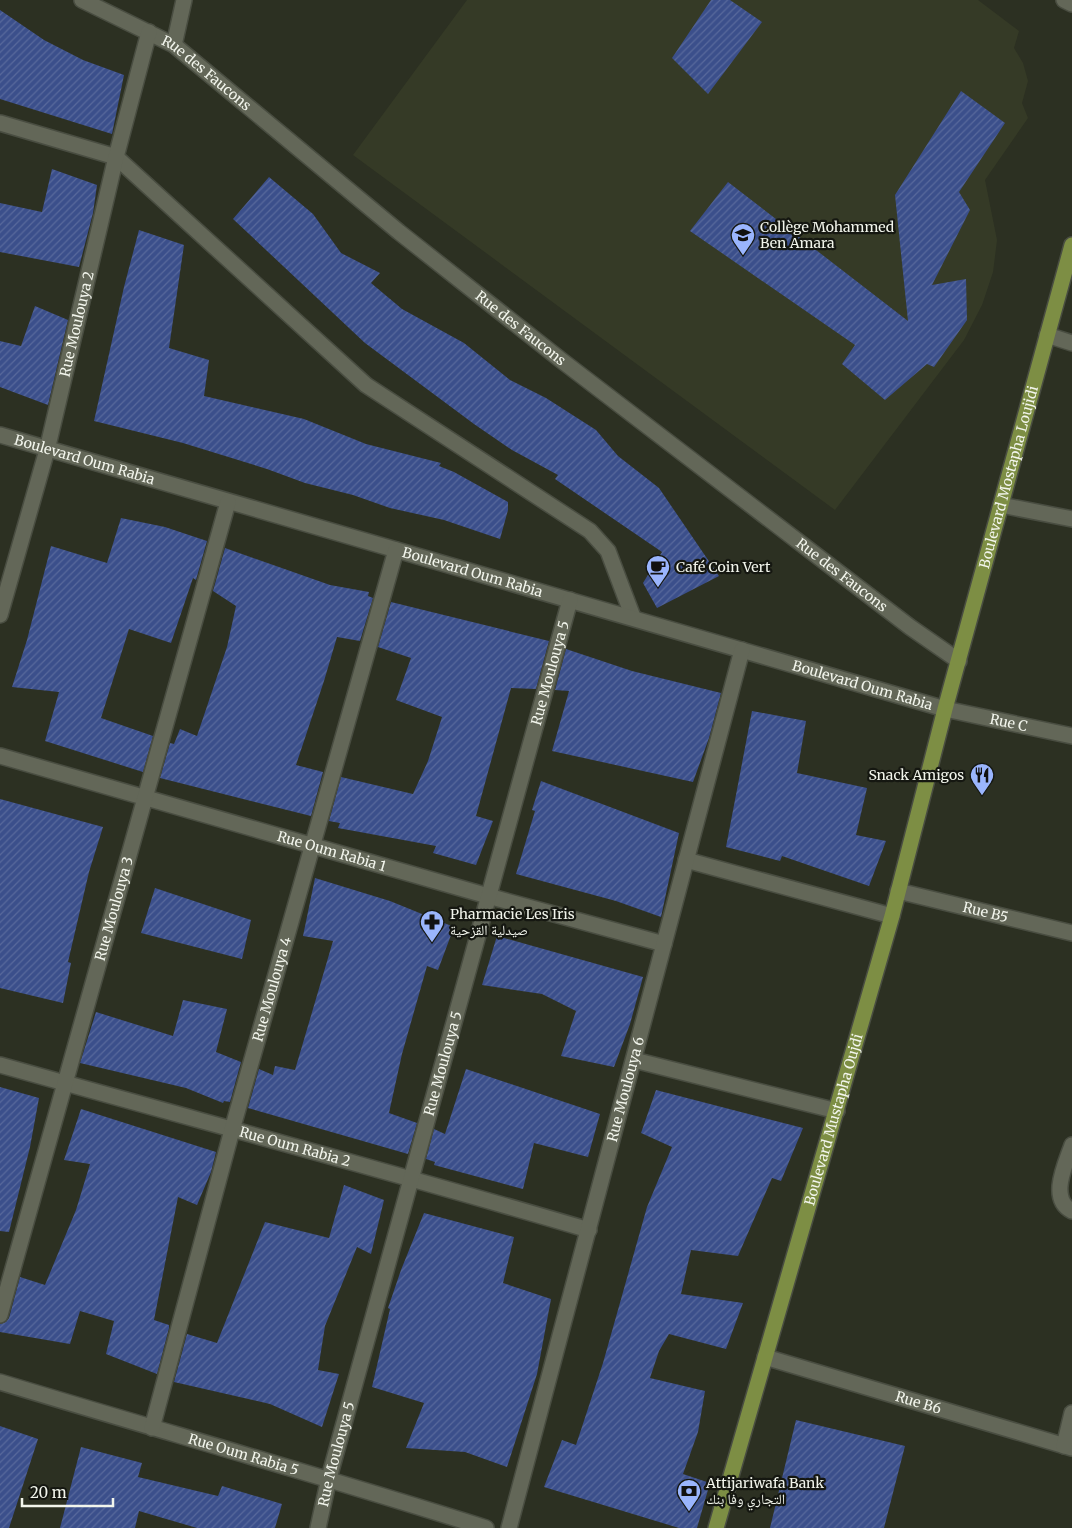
<svg xmlns="http://www.w3.org/2000/svg" width="1072" height="1528" font-family="Merriweather,'Noto Naskh Arabic',serif">
  <defs>
    <pattern id="building-hatch" width="6" height="6" patternUnits="userSpaceOnUse" patternTransform="scale(1.25)"><rect width="6" height="6" fill="#3b4f8b"/><path d="M-1 1l2-2M0 6l6-6M5 7l2-2" fill="none" stroke="#58699c"/></pattern>
  </defs>
  <rect width="100%" height="100%" fill="#2c3022"/>
  <path fill="#353a26" d="M467,0H978L1019,31L1014,48L1023,63L1028,81L1022,103L1028,118L985,180L997,240L993,272L982,305L964,340L835,510L353,155Z"/>
  <path fill="url(#building-hatch)" d="M711,0H730L762,22L708,94L672,58Z
    M0,10L44,40L83,60L124,75L112,134L0,99Z
    M961,91L1005,123L959,192L970,210L932,285L966,279L967,320L934,367L927,364L885,400L842,364L855,345L690,231L728,182L908,321L895,195Z
    M52,169L97,185L93,213L79,267L0,252V203L42,212Z
    M269,177L313,214L341,253L380,273L371,283L402,309L464,343L510,380L546,398L596,430L618,456L659,488L719,576L657,608L643,583L662,552L555,479L558,475L512,450L474,424L365,343L233,219Z
    M139,230L184,245L169,348L209,360L204,396L304,419L366,444L441,463L439,466L454,472L508,502V510L500,539L444,520L390,508L353,495L305,483L267,469L183,443L94,421L124,287Z
    M35,306L68,320L48,405L0,387V341L21,346Z
    M121,518L165,527L207,541L196,580L193,578L171,643L129,629L101,718L153,736L143,772L45,741L59,692L12,687L27,640L51,546L107,563Z
    M225,548L330,585L369,592L368,596L373,598L360,641L337,637L324,681L296,765L323,772L311,816L160,778L170,743L174,744L180,729L197,736L227,647L236,606L213,591Z
    M391,602L549,641L536,689L511,688L476,816L493,821L476,865L433,853L436,846L338,828L340,823L329,821L341,777L413,794L428,761L442,717L396,700L411,658L378,647Z
    M566,649L632,671L721,693L709,738L693,782L552,751L569,691L555,690Z
    M752,711L806,721L797,773L867,788L856,835L886,841L869,886L782,856L780,861L726,847Z
    M541,781L679,833L661,917L616,901L516,874L535,811L532,810Z
    M0,799L103,827L89,872L68,962L71,963L63,1003L0,988Z
    M315,878L390,901L454,927L438,970L427,966L402,1054L389,1113L417,1123L408,1154L248,1108L259,1069L273,1075L275,1066L295,1070L333,941L303,936Z
    M155,888L251,920L242,959L141,933Z
    M497,936L643,977L630,1024L614,1067L561,1056L576,1011L542,994L482,985Z
    M183,1000L227,1009L216,1052L241,1062L230,1102L224,1101L223,1103L186,1088L80,1063L96,1012L173,1036Z
    M466,1069L600,1114L588,1157L534,1143L523,1189L434,1165L435,1162L426,1159L434,1129L445,1134Z
    M0,1087L39,1098L30,1147L9,1232L0,1231Z
    M656,1090L803,1128L781,1181L772,1178L738,1256L691,1250L681,1294L743,1303L726,1349L669,1334L659,1351L650,1378L705,1391L698,1432L683,1474L710,1483L697,1528H679L544,1487L562,1440L576,1445L603,1363L647,1207L672,1147L641,1133Z
    M81,1109L216,1152L211,1172L197,1205L178,1197L154,1320L169,1325V1328L157,1374L106,1354L114,1321L80,1311L70,1344L0,1332V1324L6,1322L9,1318L20,1277L45,1285L76,1210L90,1164L64,1160Z
    M344,1185L384,1200L371,1254L357,1247L325,1326L318,1370L339,1374L322,1427L270,1404L174,1382L187,1334L217,1343L265,1222L329,1238Z
    M424,1213L514,1237L503,1283L551,1299L537,1374L507,1467L465,1452L406,1448L424,1403L372,1387L390,1309L388,1308L401,1270Z
    M796,1420L905,1446L884,1528H770Z
    M0,1426L38,1439L9,1528H0Z
    M81,1447L142,1463L138,1477L218,1496L222,1486L282,1504L275,1528H197L139,1511L135,1528H60Z"/>
  <g fill="none" stroke-linecap="round" stroke-linejoin="round">
    <g stroke="#494d41" stroke-width="18">
      <g id="minor">
        <path id="s1" d="M82,0L174,45L399,232L561,360L910,627L959,661"/>
        <path d="M1064,0L1072,4"/>
        <path d="M174,45L184,0"/>
        <path d="M0,123L116,157L366,385L590,531L608,551L633,617"/>
        <path d="M1047,335L1072,343"/>
        <path id="s2" d="M0,435L945,709L1072,736"/>
        <path d="M1001,505L1072,519"/>
        <path id="s3" d="M0,615L47,450L116,157L149,32"/>
        <path id="s4" d="M0,756L488,896L664,944"/>
        <path d="M686,860L892,916"/>
        <path id="s5" d="M898,891L1072,933"/>
        <path d="M634,1060L837,1111"/>
        <path id="s6" d="M0,1065C196,1120 393,1172 589,1230"/>
        <path d="M1072,1145C1066,1163 1048,1199 1072,1211"/>
        <path id="s7" d="M0,1315L228,502"/>
        <path id="s8" d="M765,1357L1072,1448"/>
        <path id="s9" d="M0,1382C162,1431 325,1477 486,1528"/>
        <path id="s10" d="M152,1428L232,1130L396,550"/>
        <path d="M1064,1446L1072,1413"/>
        <path id="s11" d="M318,1528L329,1478L570,600"/>
        <path id="s12" d="M509,1528L742,650"/>
      </g>
    </g>
    <g stroke="#494d41" stroke-width="18">
      <g id="major">
        <path id="s13" d="M716,1528L892,916L945,709L1072,245"/>
      </g>
    </g>
    <use href="#minor" stroke="#636758" stroke-width="15"/>
    <use href="#major" stroke="#7d8e44" stroke-width="15"/>
  </g>
  <defs>
    <g id="school-pin" transform="scale(1.25)"><path d="M0 17L-7.5 6A9.5 9.5 0 1 1 7.5 6Z" fill="#9ab5fd" stroke="#151711"/><path d="M0-5L7-2L0 1L-7-2ZM-4 1L0 2.5L4 1V4Q0 6-4 4Z" fill="#111"/></g>
    <g id="cafe-pin" transform="scale(1.25)"><path d="M0 17L-7.5 6A9.5 9.5 0 1 1 7.5 6Z" fill="#9ab5fd" stroke="#151711"/><path d="M-5.5-4.5H6V0H3Q3 3.5 0 3.5H-2.5Q-5.5 3.5-5.5 0ZM3-3.2v2h1.7v-2ZM-6 4.5H4V6H-6Z" fill="#111"/></g>
    <g id="restaurant-pin" transform="scale(1.25)"><path d="M0 17L-7.5 6A9.5 9.5 0 1 1 7.5 6Z" fill="#9ab5fd" stroke="#151711"/><path d="M-5-6h1v4h1v-4h1v4h1v-4h1v5L-1.5 .5V6h-2V.5L-5-1ZM5-6V6H3V1.5H1.5Q1.5-4 5-6Z" fill="#111"/></g>
    <g id="pharmacy-pin" transform="scale(1.25)"><path d="M0 17L-7.5 6A9.5 9.5 0 1 1 7.5 6Z" fill="#9ab5fd" stroke="#151711"/><path d="M-2-6h4v4h4v4h-4v4h-4v-4h-4v-4h4Z" fill="#111"/></g>
    <g id="bank-pin" transform="scale(1.25)"><path d="M0 17L-7.5 6A9.5 9.5 0 1 1 7.5 6Z" fill="#9ab5fd" stroke="#151711"/><path d="M-6-4H6V4H-6ZM0-2.3a2.3 2.3 0 1 0 0 4.6a2.3 2.3 0 1 0 0-4.6Z" fill="#111"/></g>
  </defs>
  <g fill-rule="evenodd">
    <use href="#school-pin" x="743" y="235"/>
    <use href="#cafe-pin" x="658" y="567"/>
    <use href="#restaurant-pin" x="982" y="775"/>
    <use href="#pharmacy-pin" x="432" y="922"/>
    <use href="#bank-pin" x="689" y="1491"/>
  </g>
  <g text-anchor="middle" stroke-width="4.5" stroke-linejoin="round" paint-order="stroke">
    <g font-size="14" fill="#f2f5ec" stroke="#151711">
      <text dy="5" stroke="none"><textPath href="#s1" startOffset="145">Rue des Faucons</textPath></text>
      <text dy="5" stroke="none"><textPath href="#s3" startOffset="301">Rue Moulouya 2</textPath></text>
      <text dy="5" stroke="none"><textPath href="#s1" startOffset="550">Rue des Faucons</textPath></text>
      <text dy="5" stroke="none"><textPath href="#s2" startOffset="88">Boulevard Oum Rabia</textPath></text>
      <text dy="5" stroke="none"><textPath href="#s13" startOffset="1091">Boulevard Mostapha Loujidi</textPath></text>
      <text dy="5" stroke="none"><textPath href="#s2" startOffset="492">Boulevard Oum Rabia</textPath></text>
      <text dy="5" stroke="none"><textPath href="#s1" startOffset="955">Rue des Faucons</textPath></text>
      <text dy="5" stroke="none"><textPath href="#s11" startOffset="886">Rue Moulouya 5</textPath></text>
      <text dy="5" stroke="none"><textPath href="#s2" startOffset="898">Boulevard Oum Rabia</textPath></text>
      <text dy="5" stroke="none"><textPath href="#s2" startOffset="1049">Rue C</textPath></text>
      <text dy="5" stroke="none"><textPath href="#s4" startOffset="345">Rue Oum Rabia 1</textPath></text>
      <text dy="5" stroke="none"><textPath href="#s7" startOffset="422">Rue Moulouya 3</textPath></text>
      <text dy="5" stroke="none"><textPath href="#s5" startOffset="90">Rue B5</textPath></text>
      <text dy="5" stroke="none"><textPath href="#s10" startOffset="455">Rue Moulouya 4</textPath></text>
      <text dy="5" stroke="none"><textPath href="#s11" startOffset="481">Rue Moulouya 5</textPath></text>
      <text dy="5" stroke="none"><textPath href="#s12" startOffset="454">Rue Moulouya 6</textPath></text>
      <text dy="5" stroke="none"><textPath href="#s13" startOffset="425">Boulevard Mustapha Oujdi</textPath></text>
      <text dy="5" stroke="none"><textPath href="#s6" startOffset="306">Rue Oum Rabia 2</textPath></text>
      <text dy="5" stroke="none"><textPath href="#s8" startOffset="160">Rue B6</textPath></text>
      <text dy="5" stroke="none"><textPath href="#s9" startOffset="254">Rue Oum Rabia 5</textPath></text>
      <text dy="5" stroke="none"><textPath href="#s11" startOffset="76">Rue Moulouya 5</textPath></text>
    </g>
    <g font-size="14" fill="#f2f5ec" stroke="#151711" text-anchor="start">
      <text x="760" y="232">Collège Mohammed<tspan x="760" dy="16">Ben Amara</tspan></text>
      <text x="676" y="572">Café Coin Vert</text>
      <text x="964" y="780" text-anchor="end">Snack Amigos</text>
      <text x="450" y="919">Pharmacie Les Iris<tspan x="450" dy="16">صيدلية القزحية</tspan></text>
      <text x="706" y="1488">Attijariwafa Bank<tspan x="706" dy="16">التجاري وفا بنك</tspan></text>
    </g>
  </g>
  <path d="M22 1498v8h91v-8" fill="none" stroke="#f2f5ec" stroke-width="2.5"/>
  <text x="30" y="1498" font-size="15" fill="#f2f5ec" stroke="#151711" stroke-width="4" paint-order="stroke">20 m</text>
</svg>
